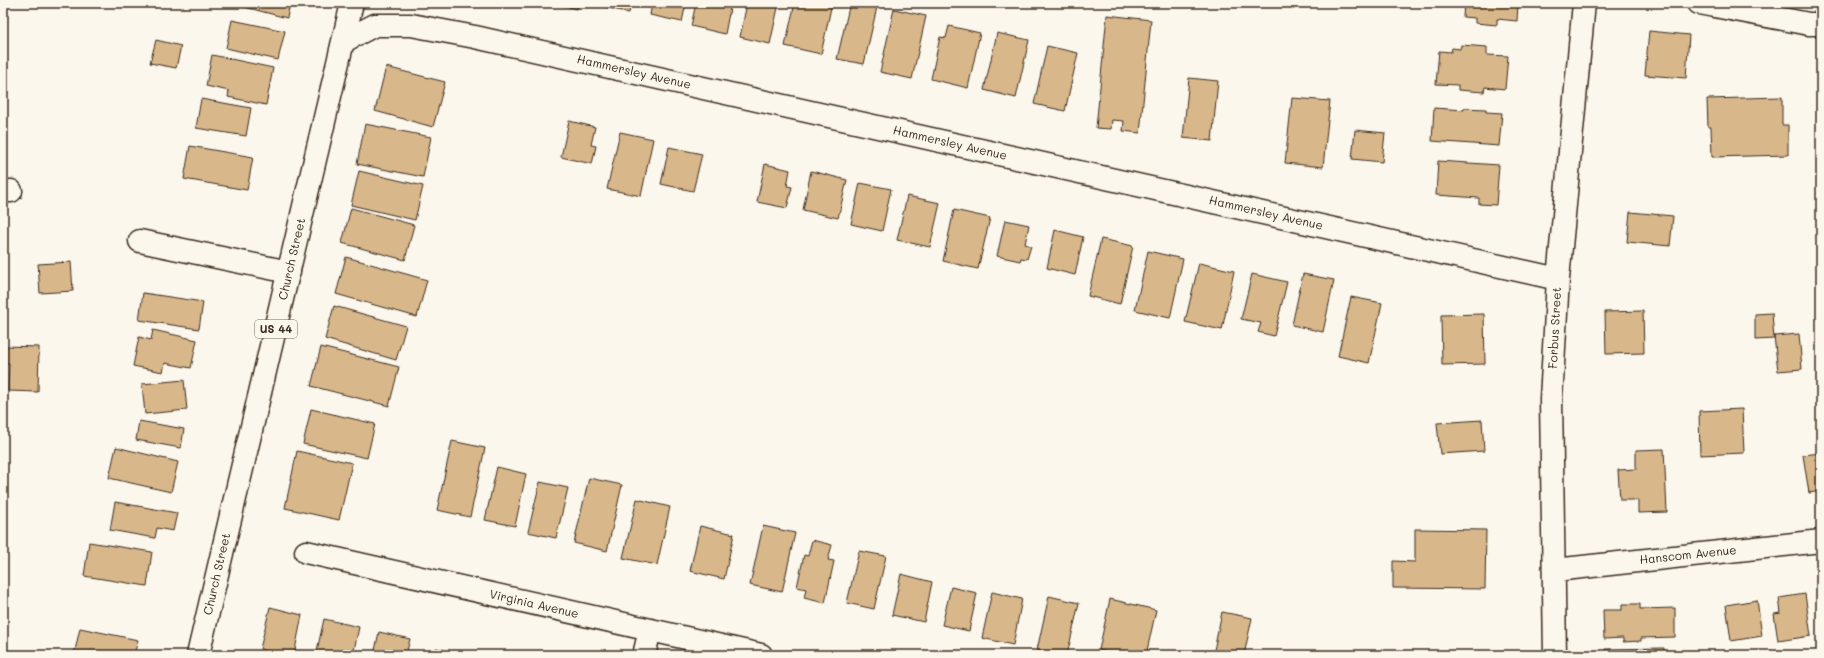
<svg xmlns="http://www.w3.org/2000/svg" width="1824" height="658" font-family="Mali,sans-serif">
  <rect width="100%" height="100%" fill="#fbf7ec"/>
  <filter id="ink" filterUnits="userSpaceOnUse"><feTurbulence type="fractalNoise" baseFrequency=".025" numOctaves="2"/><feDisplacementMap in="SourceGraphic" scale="8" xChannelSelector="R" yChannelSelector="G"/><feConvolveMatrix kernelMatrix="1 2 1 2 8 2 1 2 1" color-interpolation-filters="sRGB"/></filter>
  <g filter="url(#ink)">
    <path fill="#d8b88b" stroke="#3b2a1e" d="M229,3H290L287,18Z
      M553,3H579L577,9Z
      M601,3H631L629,13L601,6Z
      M652,3H686L682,22L650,15Z
      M696,3H731L725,34L691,26Z
      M747,3H779L770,44L740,37Z
      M795,3H832L821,54L785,46Z
      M850,3L877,7L864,64L837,59Z
      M1464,3H1518L1517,21L1497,19V25L1475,23V18L1463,17Z
      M894,9L926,16L912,79L880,72Z
      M1107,15L1151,20L1140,133L1123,131L1124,121L1112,120L1111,129L1096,128Z
      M232,20L285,31L278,60L226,48Z
      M949,26L980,33L968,88L931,79L940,37L946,38Z
      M1649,31L1689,35L1686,78L1645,75Z
      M997,33L1029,40L1016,98L984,90Z
      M156,40L181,46L176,68L150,63Z
      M1461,45L1487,47V55L1508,56L1505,89L1485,87L1484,92L1458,90V85L1436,84L1439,51L1451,52L1452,48L1460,49Z
      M1047,46L1078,53L1065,111L1034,104Z
      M212,55L273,68L266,105L228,97L229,91L206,86Z
      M386,67L445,82L433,127L375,111Z
      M1189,78L1218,81L1212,141L1183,138Z
      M1782,97V125H1788V155L1712,157L1711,127H1708L1707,99Z
      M1292,98L1330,101L1323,167L1285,163Z
      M201,99L251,108L246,136L196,128Z
      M1434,108L1464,110V108L1486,109V112L1502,113L1499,146L1432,141Z
      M569,121L595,127L591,145L596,146L592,164L561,157Z
      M365,124L431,137L423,177L357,164Z
      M1355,130L1385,133L1382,162L1352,159Z
      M620,132L653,139L641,196L607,189Z
      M190,146L253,157L247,190L184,179Z
      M669,147L702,154L693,191L661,184Z
      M1438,161L1499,165L1496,205L1479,204V198L1436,195Z
      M765,164L790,170L787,186L792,187L787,208L757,202Z
      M359,171L423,186L415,220L351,205Z
      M811,171L847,180L838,218L803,210Z
      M860,183L891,189L882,231L851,224Z
      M907,196L940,203L930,247L897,240Z
      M351,208L414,225L405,260L342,243Z
      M954,210L990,218L978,269L943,261Z
      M1630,212L1673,216L1670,246L1627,242Z
      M1005,220L1029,225L1025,244L1031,246L1027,259L1021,258L1020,261L997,256Z
      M1055,230L1083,237L1075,275L1047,268Z
      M1101,239L1133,246L1120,304L1088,296Z
      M1148,251L1183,259L1170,318L1135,310Z
      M346,257L427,280L417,317L336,294Z
      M71,262L73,291L40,293L38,264Z
      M1199,263L1234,271L1222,330L1185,322Z
      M1252,274L1287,282L1274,336L1258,332L1261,323L1241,319Z
      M1303,274L1334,280L1323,332L1292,325Z
      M143,293L203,302L199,329L139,320Z
      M1351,297L1382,303L1369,363L1338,356Z
      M334,306L406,326L396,360L325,339Z
      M1643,311L1644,353L1606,354L1605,312Z
      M1772,313L1774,339L1755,340V314Z
      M1484,314L1485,364L1442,365L1441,315Z
      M153,330L197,340L191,368L165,363L163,372L133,366L139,337L151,340Z
      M1799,334L1802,369L1778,371L1774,336Z
      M3,346L39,347L38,392L8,391L9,363H3Z
      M321,347L399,367L389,406L311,386Z
      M184,380L187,410L145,414L142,384Z
      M311,409L375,424L367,458L303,444Z
      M1742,409L1744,453L1700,455L1699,411Z
      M1482,420L1484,451L1440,454L1437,423Z
      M139,421L184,429L181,448L136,440Z
      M452,441L485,448L470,517L437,510Z
      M116,447L178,462L171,492L109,478Z
      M1664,449L1667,512L1638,513V500H1620L1618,470L1636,469V450Z
      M297,451L352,463L339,520L285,508Z
      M1821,453V491L1809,493L1803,455Z
      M497,467L526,474L515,526L485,520Z
      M589,478L622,485L607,551L574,543Z
      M540,482L568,488L556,538L528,532Z
      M637,499L670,507L657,565L623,558Z
      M115,502L177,513L173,531L157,528L155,538L110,530Z
      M700,526L734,534L724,579L690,571Z
      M763,526L795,533L782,592L750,585Z
      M1415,529L1486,530L1485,589L1393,588V561L1415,562Z
      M812,540L832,545L828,560L834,561L825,603L804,598L806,589L797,587L804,555L808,556Z
      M89,542L152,552L147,586L84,576Z
      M859,551L886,556L874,609L847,603Z
      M901,574L932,582L924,622L892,615Z
      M951,587L977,593L969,631L942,625Z
      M992,592L1022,599L1013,645L982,638Z
      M1805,594L1811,636L1778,641L1774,614L1781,613L1779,598Z
      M1049,596L1079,603L1067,655L1037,650Z
      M1110,599L1156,610L1146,655H1119L1099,650Z
      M1757,600L1762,636L1731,641L1726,605Z
      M1622,604H1640V609L1675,608V637L1641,638V641L1623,642V638L1604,639L1603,610H1622Z
      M270,607L302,615L294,655H284L260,649Z
      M1222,612L1252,618L1244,655H1213Z
      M324,619L359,627L353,655H316Z
      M80,628L138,640L134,655H74Z
      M379,632L410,639L406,655H374Z
      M436,648L463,654L462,655H435Z
      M1664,648V655H1605V649Z"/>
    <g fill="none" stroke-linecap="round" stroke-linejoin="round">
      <g stroke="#3b2a1e" stroke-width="25">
        <path id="minor" d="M1699,3L1809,24H1821
          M344,41L375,25H411L475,37L1558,279
          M3,191H11
          M140,241L289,272
          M306,552L761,655
          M1555,570L1821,541
          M644,655L650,630
          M1555,655L1551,399L1558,279L1584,3"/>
      </g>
      <g stroke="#3b2a1e" stroke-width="25">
        <path id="highway" d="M198,655L352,3"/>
      </g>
      <use href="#minor" stroke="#fbf7ec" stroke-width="22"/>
      <use href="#highway" stroke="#fbf7ec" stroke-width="22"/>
    </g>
  </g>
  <g text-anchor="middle" stroke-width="4" stroke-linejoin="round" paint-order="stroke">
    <rect fill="#fbf7ec" stroke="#75685c" stroke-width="1" x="255" y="320" width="42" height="18" rx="3"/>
    <g font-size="11" font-weight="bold" fill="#3b2a1e">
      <text x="276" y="333">US 44</text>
    </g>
    <g font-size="12" fill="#3b2a1e" stroke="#fbf7ec">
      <text transform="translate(634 72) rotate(13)" y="4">Hammersley Avenue</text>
      <text transform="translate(950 143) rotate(13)" y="4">Hammersley Avenue</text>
      <text transform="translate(1266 213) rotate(13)" y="4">Hammersley Avenue</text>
      <text transform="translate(292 259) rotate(-77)" y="4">Church Street</text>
      <text transform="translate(1555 328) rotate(-87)" y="4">Forbus Street</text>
      <text transform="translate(1688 555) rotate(-6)" y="4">Hanscom Avenue</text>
      <text transform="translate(217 574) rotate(-77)" y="4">Church Street</text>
      <text transform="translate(534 604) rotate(13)" y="4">Virginia Avenue</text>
    </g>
  </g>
  <rect width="1824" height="658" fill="none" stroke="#fbf7ec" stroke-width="16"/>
  <rect x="8" y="8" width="1808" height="642" fill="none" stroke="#3b2a1e" stroke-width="1.5" filter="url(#ink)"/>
</svg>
